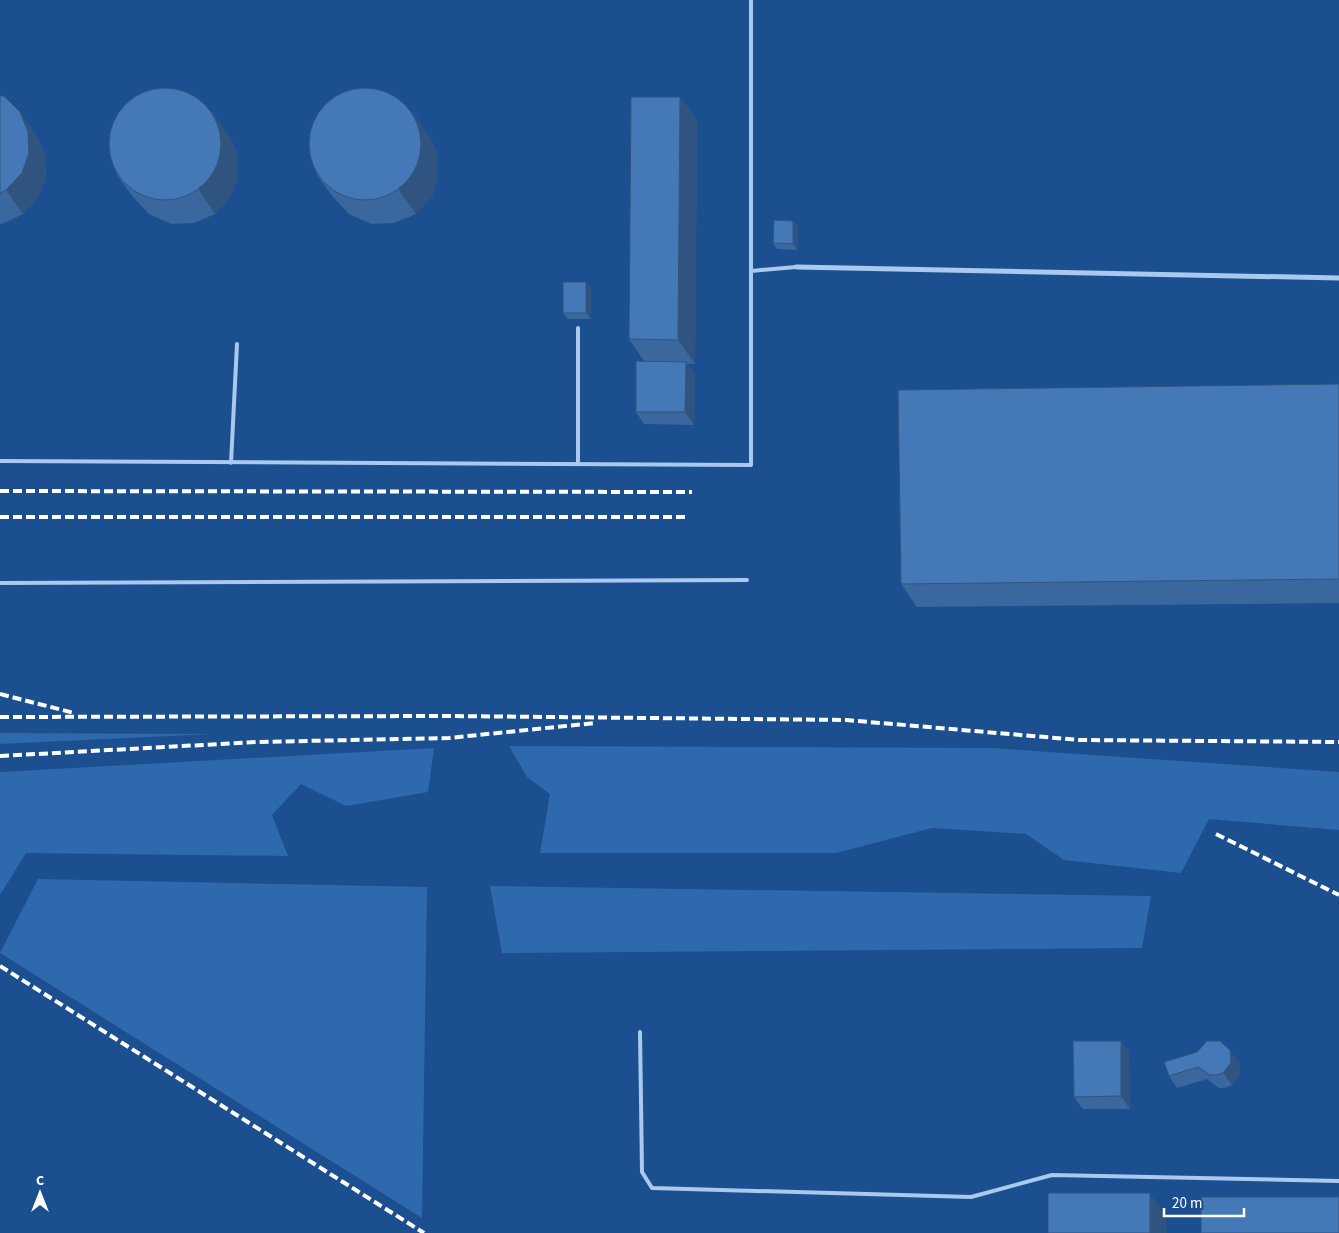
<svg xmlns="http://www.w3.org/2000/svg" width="1339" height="1233" font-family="'Source Sans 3',sans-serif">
  <rect width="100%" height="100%" fill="#1b4f8f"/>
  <path fill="#2e69ad" d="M0,733L212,734L0,744Z
    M509,746L992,748L1339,772V830L1209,819L1181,873L1064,860L1026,834L932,828L836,853H540L550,794L527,777Z
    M434,748L428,792L346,806L301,784L272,815L288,856L26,853L0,895V772Z
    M38,879L427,887L422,1218L0,953Z
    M490,886L1151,896L1142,948L502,953Z"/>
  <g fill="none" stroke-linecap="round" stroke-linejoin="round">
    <path stroke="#a9c9ee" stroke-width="4" d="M751,271L796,267
      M578,328V464
      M0,461L751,465V0
      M231,463L237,344
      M0,583L747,580
      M640,1032L642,1172L652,1188L971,1197L1052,1175L1339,1181"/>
    <path stroke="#a9c9ee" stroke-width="5" d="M796,267L1339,278"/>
    <path stroke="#fff" stroke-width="4" stroke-dasharray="9 4" stroke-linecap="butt" d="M0,491L692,492
      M0,517H688
      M0,694L74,713
      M0,717L450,716L846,720L1079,740L1339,742
      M0,756L257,742L449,738L595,723
      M1216,834L1339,895
      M0,966L424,1233"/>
  </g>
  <path fill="#3a679d" d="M0,95L20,112L37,136L45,155L46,177L39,196L23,214L2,224H0Z
    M680,97L697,121L695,364H687L695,374L694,425L644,424L636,412L644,361L629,339Z
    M212,112L229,136L238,155V176L231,196L215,214L194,223L171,224L149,214L133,197L116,174Z
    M429,136L438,155V176L432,196L416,214L394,223L371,224L349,214L333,197L316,174Z
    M793,221L798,227L797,250L777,249L773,243Z
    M591,288V319H568L563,313Z
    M1339,384V603L917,607L901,584Z
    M1121,1041L1129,1053L1130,1109H1083L1074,1097Z
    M1164,1062H1239L1240,1075L1232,1085L1225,1088H1219L1207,1079L1177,1088L1169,1076Z"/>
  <path fill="#305480" d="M680,97L697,121L695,364L678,340Z
    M20,112L37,136L45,155L46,177L39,196L23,214L6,190Z
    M212,112L229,136L238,155V176L231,196L215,214L199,190Z
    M413,112L429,136L438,155V176L432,196L416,214L399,190Z
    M793,221L798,227L797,250L793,244Z
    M586,282L591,288V319L586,313Z
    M686,362L695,374L694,425L685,412Z
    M1121,1041L1129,1053L1130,1109L1121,1096Z
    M1230,1050L1239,1062L1240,1075L1232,1085L1223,1073Z
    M1150,1193L1166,1217L1167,1233H1150Z"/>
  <path fill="#4478b7" stroke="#305480" d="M309 144a56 56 0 1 1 112 0a56 56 0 1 1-112 0Z
    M109 144a56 56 0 1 1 112 0a56 56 0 1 1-112 0Z
    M0,95L5,97L20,112L28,132L29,153L22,173L6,190L0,193Z
    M631,97H680L678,340L629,339Z
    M774,220L793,221V244L773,243Z
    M563,282H586V313H563Z
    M636,361L686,362L685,412H636Z
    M1339,384V579L901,584L898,390Z
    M1073,1041H1121V1096L1074,1097Z
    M1207,1041H1220L1230,1050L1231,1063L1223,1073L1217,1075H1210L1198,1067L1169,1076L1164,1062L1197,1052Z
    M1048,1193H1150V1233H1048Z
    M1201,1197H1339V1233H1201Z"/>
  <g transform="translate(40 1193)" stroke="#1b4f8f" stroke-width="4" paint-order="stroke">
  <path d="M0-4L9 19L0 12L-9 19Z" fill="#ffffff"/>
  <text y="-8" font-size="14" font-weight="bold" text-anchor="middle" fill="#ffffff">С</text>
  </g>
  <path d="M1164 1208v8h80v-8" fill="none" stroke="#ffffff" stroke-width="2.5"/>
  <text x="1172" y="1208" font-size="15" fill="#ffffff" stroke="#1b4f8f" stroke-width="4" paint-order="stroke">20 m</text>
</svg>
